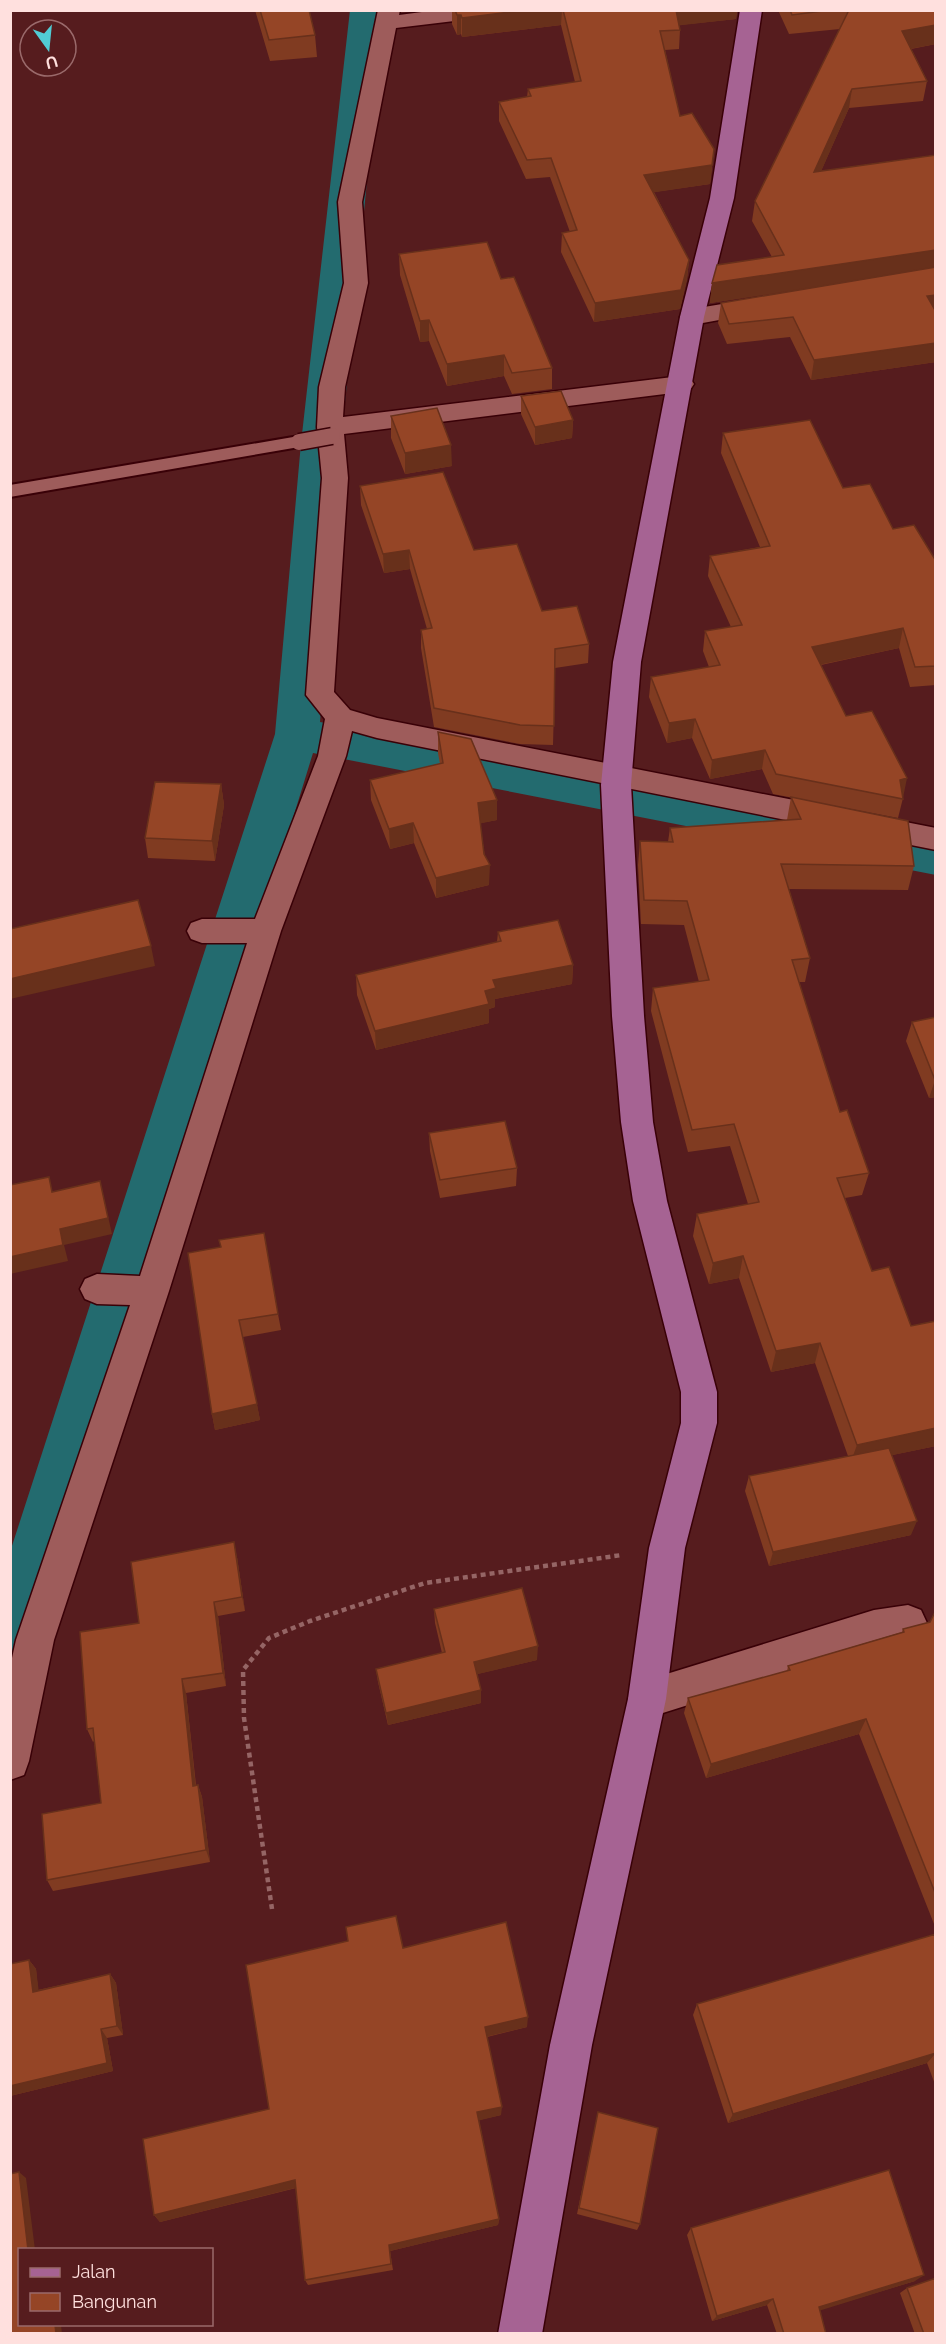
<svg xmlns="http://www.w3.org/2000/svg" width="946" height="2344" font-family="Raleway,sans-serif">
  <rect width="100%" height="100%" fill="#561c1e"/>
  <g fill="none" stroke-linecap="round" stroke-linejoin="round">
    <path fill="#236b6f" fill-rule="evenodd" d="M350,10H384L341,443L320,722L936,840V875L313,753L39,1643L31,1663L10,1671V1552L275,734L301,443Z"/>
    <g stroke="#390007" stroke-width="4">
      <path id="lane" d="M299,436L308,442L305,446L10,497V485Z"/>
    </g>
    <g stroke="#390007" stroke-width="3">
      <path id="street" d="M378,10H400L399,15L437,10H506L504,15L496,16L396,28L362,202L368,283L345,387L343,417L681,376L690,378L694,384L690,390L681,392L344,434L348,478L334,692L350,710L377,718L936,828V850L377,738L352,731L346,756L281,931L169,1291L54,1640L29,1761L24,1775L10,1780V1667L16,1640L130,1305L97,1304L85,1299L80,1289L85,1279L97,1274L140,1276L247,943H202L191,939L187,931L191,923L202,919H255L318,756L325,719L306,695L322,478L317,427L319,387L344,283L338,202Z
        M764,297L773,300L776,305L773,310L692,325L683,322L680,317L683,312L692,309Z
        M908,1605L921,1610L927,1623L921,1636L908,1641L874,1646L647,1718L633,1712L628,1699L633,1686L647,1680L874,1610Z"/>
    </g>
    <g stroke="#390007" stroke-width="3">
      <path id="primary" d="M740,10H762L734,198L704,317L641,662L631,785L644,1016L653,1122L667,1201L717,1392V1423L685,1548L666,1699L592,2045L542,2334H498L550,2045L628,1699L649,1548L681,1423V1392L633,1201L621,1122L612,1016L601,785L613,662L680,317L710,198Z"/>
    </g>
    <path stroke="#956565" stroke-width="4.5" stroke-dasharray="5 4" stroke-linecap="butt" d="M272,1909L244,1718L243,1670L269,1638L310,1621L425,1583L622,1555"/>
    <use href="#lane" fill="#9e5c5b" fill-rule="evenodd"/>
    <use href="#street" fill="#9e5c5b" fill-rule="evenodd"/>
    <use href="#primary" fill="#a66393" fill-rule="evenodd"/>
    <g stroke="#390007" stroke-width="19" stroke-linecap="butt">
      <path id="lane-bridge" d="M299,442L332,436"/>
    </g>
    <use href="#lane-bridge" stroke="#9e5c5b" stroke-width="16"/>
  </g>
  <path fill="#803b21" d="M255,10H309L315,35L317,57L270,61Z
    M452,10H737L736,19L679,25L680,30L679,49L665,50L680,116L714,149L710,184L654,192L689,260L687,279L680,309L594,322L561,252L562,233L570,232L550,177L526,179L499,121V102L527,97L528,89L575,82L561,25L462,37L461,34L457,35L452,24Z
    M778,10H936V44L911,49L927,81L923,101L849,108L821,171L936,155V362L811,380L790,337L727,344L718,323L721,303L858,280L710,303L712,283L772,257L752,221L755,201L840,29L789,34Z
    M399,254L501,279L552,368V389L512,394L504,376L447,386L429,341L420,342L400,275Z
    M521,396L573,420L572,438L535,445L521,414Z
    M391,416L452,466L405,474L391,438Z
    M723,433L843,488L893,529L936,561V685L910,687L899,648L821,665L846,716L903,798L898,818L773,794L762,769L710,779L692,738L667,743L649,697L651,677L709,667L703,651L705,631L731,627L708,576L710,556L760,547L721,453Z
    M360,486L474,550L542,611L589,644L588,663L555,668L553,745L520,744L434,727L421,648V630L427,629L410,569L384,573L361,505Z
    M438,732L497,820L480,823L489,885L436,898L414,843L390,849L371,800L370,780L440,764L438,753Z
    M221,784L224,805L215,861L148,858L145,838Z
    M791,797L914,866L908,890L789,889L810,958L805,982H799L840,1112L869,1173L862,1195L845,1198L872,1271L911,1326L936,1321V1446L892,1455L911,1535L769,1566L745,1491L749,1476L848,1456L815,1363L771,1372L739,1278L709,1284L693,1236L697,1214L748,1204L730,1146L688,1152L651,1011L653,988L699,982L684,925L641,924L638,865L640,841L668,842L670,828L787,820Z
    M498,932L573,965L572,984L495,999V1007L489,1009V1023L376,1050L357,995L356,975L497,942Z
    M936,1017V1097L929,1098L906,1041L912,1022Z
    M429,1133L517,1168L516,1186L440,1198L430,1151Z
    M221,1248L278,1314L281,1330L243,1337L260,1420L215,1430L212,1414Z
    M237,1557L245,1611L218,1616L226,1686L186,1693L196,1785H198L202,1797L210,1862L53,1891L47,1880L101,1803L94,1741L93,1742L87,1729L139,1623Z
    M434,1609L537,1660L477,1674L481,1703L388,1725L378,1682L376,1669L442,1653L435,1623Z
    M936,1610V1929L859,1734L706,1778L684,1713L688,1698L787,1671L788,1666L902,1632L903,1629L930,1622Z
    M936,1934V2087L927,2063L728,2123L693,2015L697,2004Z
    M403,1948L527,2027L487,2037L501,2115L479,2120L499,2219L498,2225L390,2251L393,2270L308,2285L305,2280L296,2188L160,2222L154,2215L269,2109Z
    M29,1960L36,1969L38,1990L110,1974L116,1983L123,2035L107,2038L113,2071L10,2096V1964Z
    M598,2112L640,2224L637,2230L577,2214Z
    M691,2228L915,2281L819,2310L826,2334H777L767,2305L712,2321L687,2235Z
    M907,2288L936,2334H915L900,2293Z"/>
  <path fill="#68301b" d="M525,10H562L561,25L462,37V18Z
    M675,10H737L736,19L674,26Z
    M457,15H461V34L457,35Z
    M936,25V44L899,51L902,31Z
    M852,89L849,108L812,192L814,172Z
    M714,149L710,184L643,194L644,175Z
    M936,250V269L710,303L712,283Z
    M689,260L687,279L680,309L594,322L595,303Z
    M936,295V314L927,296Z
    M429,320V341L420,342V321Z
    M936,343V362L811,380L814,360Z
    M504,355V376L447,386V364Z
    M573,420L572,438L535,445V427Z
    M451,445L452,466L405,474V453Z
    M409,550L410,569L384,573L383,554Z
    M903,628L899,648L809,667L812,647Z
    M695,719L692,738L667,743L669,723Z
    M765,750L762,769L710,779L712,760Z
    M907,778L903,798L900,780Z
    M221,784L224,805L215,861L212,841Z
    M497,800V820L478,824V803Z
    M413,823L414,843L390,849L389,829Z
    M490,865L489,885L436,898V878Z
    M151,946L155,966L10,999V979Z
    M573,965L572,984L495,999V1007L489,1009V1023L376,1050L375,1031L493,980Z
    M935,1080L936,1097L929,1098Z
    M100,1181L112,1234L64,1245L68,1261L10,1274V1257L60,1229Z
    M743,1256L739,1278L709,1284L713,1263Z
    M820,1343L815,1363L771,1372L776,1351Z
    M257,1404L260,1420L215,1430L212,1414Z
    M936,1428V1446L850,1464L857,1445Z
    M917,1521L911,1535L769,1566L773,1552Z
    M234,1542L237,1557L245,1611L242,1597Z
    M214,1602L218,1616L226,1686L223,1673Z
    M538,1646L537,1660L474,1675V1662Z
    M182,1679L186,1693L197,1798L193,1786Z
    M481,1690V1703L388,1725L386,1713Z
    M866,1719L859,1734L706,1778L711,1764Z
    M198,1785L202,1797L210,1862L206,1850Z
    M29,1960L36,1969L40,2001L33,1992Z
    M110,1974L116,1983L123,2035L117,2026Z
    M528,2017L527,2027L485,2037V2027Z
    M101,2029L107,2038L113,2071L10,2096V2086Z
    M936,2053L927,2063L728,2123L733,2114Z
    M502,2107L501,2115L477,2121V2112Z
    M19,2172L26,2178L35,2250H28Z
    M295,2180L299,2187L160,2222L154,2215Z
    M499,2219L498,2225L390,2251L393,2270L389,2245Z
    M924,2275L915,2281L812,2313L819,2307Z
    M773,2299L767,2305L712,2321L717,2316Z
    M55,2325H61L62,2334H56Z"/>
  <path fill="#954526" stroke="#68301b" stroke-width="1.5" d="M260,10H309L315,35L269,40Z
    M455,10H525L462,18L461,15H457Z
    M563,10H676L680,30L660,31L680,116L692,113L714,149L712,165L644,175L689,260L681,290L595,303L562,233L577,230L551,158L527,160L499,102L531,96L528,89L581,81Z
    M790,10H830L792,15Z
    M849,10H936V25L902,31L927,81L852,89L814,172L936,155V250L712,283L717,265L784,255L755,201Z
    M487,242L501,279L514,277L552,368L512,373L504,355L447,364L429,320L420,321L399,254Z
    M936,267V295L927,296L936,312V343L814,360L793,317L729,324L721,303Z
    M561,391L573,420L535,427L521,396Z
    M437,408L451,445L405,453L391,416Z
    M810,420L843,488L870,484L893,529L914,525L936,561V666L915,667L903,628L812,647L846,716L872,711L907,778L900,780L903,799L776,774L765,750L712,760L695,719L669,723L651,677L720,665L705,631L742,625L710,556L770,546L723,433Z
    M443,472L474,550L517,544L542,611L577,606L589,644L555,649L554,726L520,725L434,708L421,630L432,628L409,550L383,554L360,486Z
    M438,732L471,739L497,800L478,803L484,854L490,865L436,878L413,823L389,829L370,780L443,763Z
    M155,782L221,784L212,841L145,838Z
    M791,797L908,821L914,866L781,864L810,958L792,960L840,1112L847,1110L869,1173L837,1178L872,1271L889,1267L911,1326L936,1321V1428L857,1445L820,1343L776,1351L743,1256L713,1263L697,1214L759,1202L734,1124L692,1130L653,988L709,980L687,901L644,900L640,841L673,842L670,828L801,819Z
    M138,900L151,946L10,979V929Z
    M558,920L573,965L493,980L496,988L485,991L489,1004L375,1031L356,975L501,941L498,932Z
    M936,1017V1080H935L912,1022Z
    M505,1121L517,1168L440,1180L429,1133Z
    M49,1177L52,1192L100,1181L108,1218L60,1229L63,1245L10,1257V1185Z
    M264,1233L278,1314L239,1320L257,1404L212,1414L188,1253L221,1247L219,1240Z
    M889,1448L917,1521L773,1552L749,1476Z
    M234,1542L242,1597L214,1602L223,1673L182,1679L193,1786L198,1785L206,1850L47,1880L42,1814L101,1803L93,1728L87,1729L80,1632L139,1623L131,1562Z
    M522,1588L538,1646L474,1662L481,1690L386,1713L376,1669L445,1652L434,1609Z
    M936,1610V1895L866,1719L711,1764L688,1698L790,1670L788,1666L904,1632L903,1629L930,1622Z
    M396,1916L403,1948L506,1922L528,2017L485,2027L502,2107L477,2112L499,2219L389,2245L391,2264L305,2280L295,2180L154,2215L143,2139L269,2109L246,1965L348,1941L346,1927Z
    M936,1934V2053L733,2114L697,2004Z
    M29,1960L33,1992L110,1974L117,2026L101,2029L107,2063L10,2086V1964Z
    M598,2112L658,2128L640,2224L579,2208Z
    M889,2170L924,2275L819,2307L826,2334H784L773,2299L717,2316L691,2228Z
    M19,2172L28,2250H20V2325H55L56,2334H10V2174Z
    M936,2278V2334H924L907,2288Z"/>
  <rect width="946" height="2344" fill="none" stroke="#ffe0de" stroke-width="24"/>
  <rect x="18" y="2248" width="195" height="78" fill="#561c1e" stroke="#9a6a6b" stroke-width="1.5"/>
  <rect x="30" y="2268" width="30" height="9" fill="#a66393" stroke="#9a6a6b" stroke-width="1.5"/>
  <text x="72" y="2278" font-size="18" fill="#ffe0de">Jalan</text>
  <rect x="30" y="2293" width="30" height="18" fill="#954526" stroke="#9a6a6b" stroke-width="1.5"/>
  <text x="72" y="2308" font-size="18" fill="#ffe0de">Bangunan</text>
  <g transform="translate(48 48) rotate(165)"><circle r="28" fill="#561c1e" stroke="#9a6a6b" stroke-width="1.5"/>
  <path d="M0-4.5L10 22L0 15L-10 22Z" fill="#51ccd4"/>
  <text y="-9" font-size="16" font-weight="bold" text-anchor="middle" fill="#ffe0de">U</text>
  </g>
</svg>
